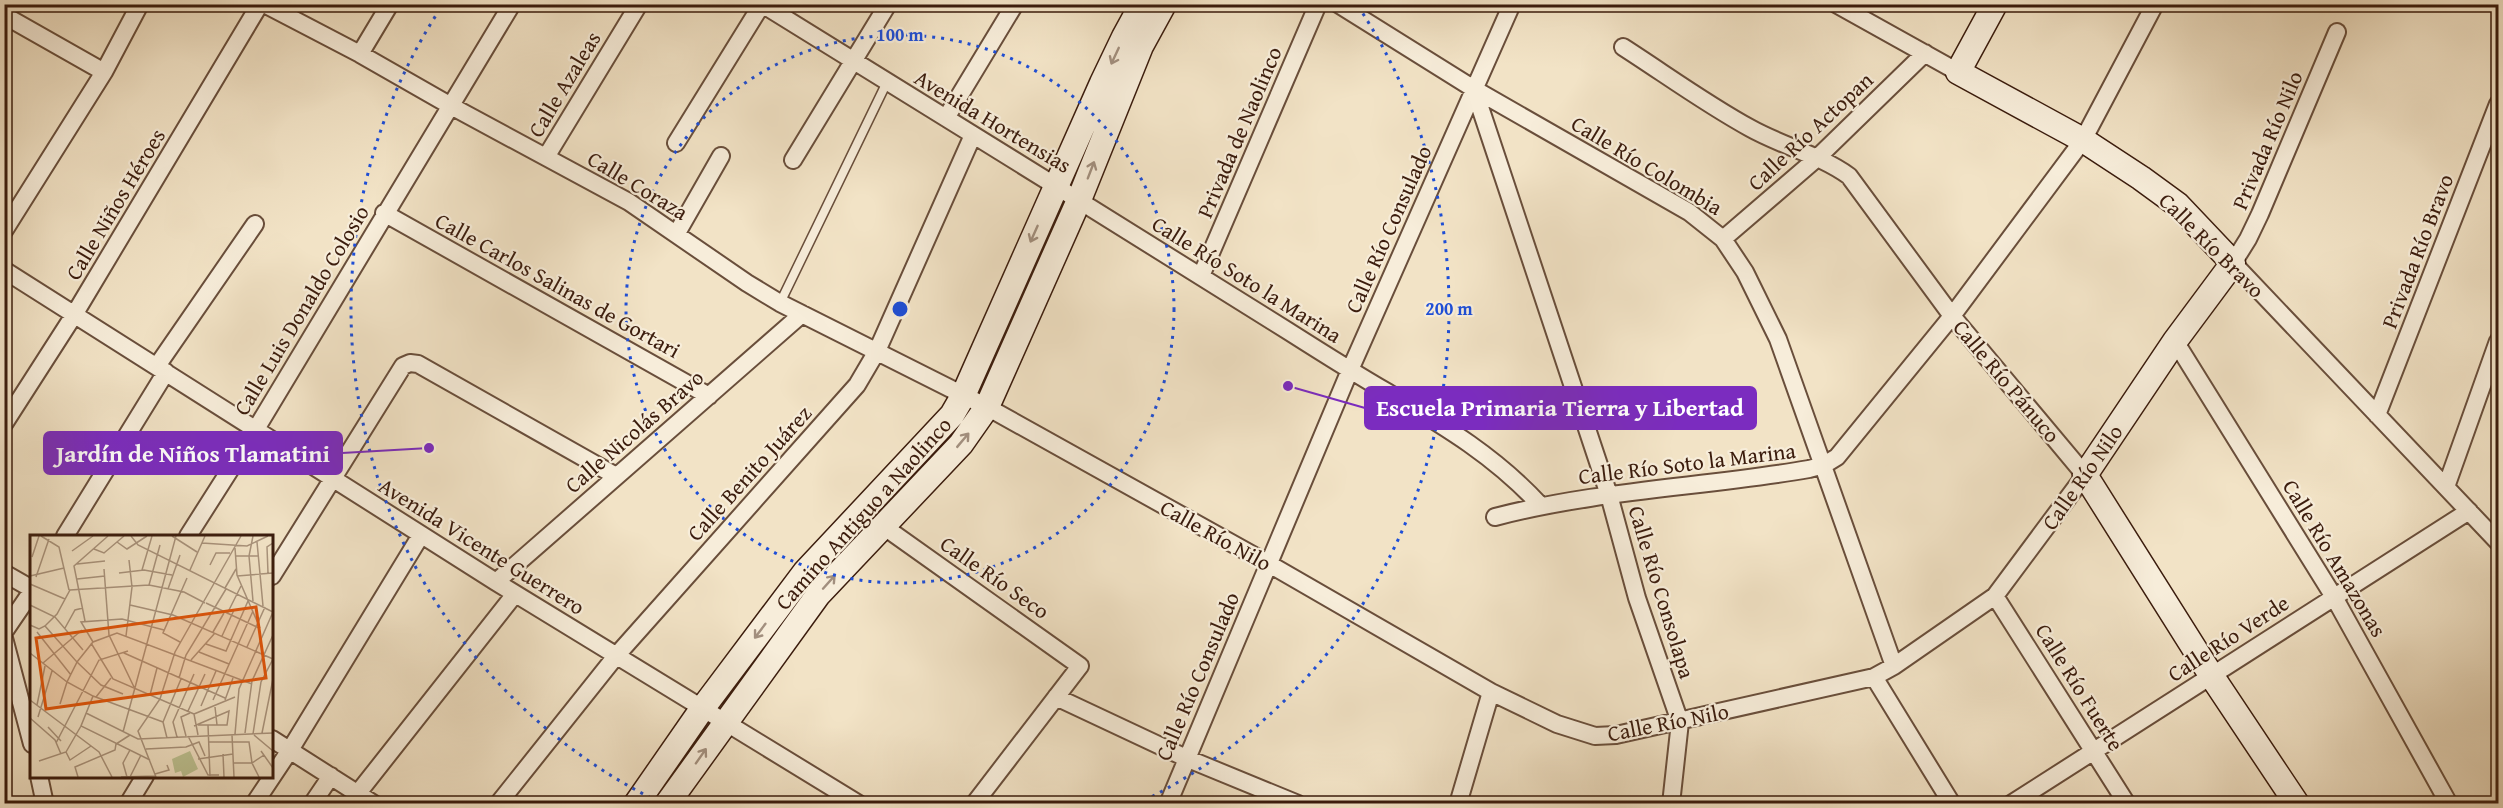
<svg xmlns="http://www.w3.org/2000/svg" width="2503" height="808" font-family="'Gentium Book Plus',serif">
  <rect width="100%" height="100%" fill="#f2e3c6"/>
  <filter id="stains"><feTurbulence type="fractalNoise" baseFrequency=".00333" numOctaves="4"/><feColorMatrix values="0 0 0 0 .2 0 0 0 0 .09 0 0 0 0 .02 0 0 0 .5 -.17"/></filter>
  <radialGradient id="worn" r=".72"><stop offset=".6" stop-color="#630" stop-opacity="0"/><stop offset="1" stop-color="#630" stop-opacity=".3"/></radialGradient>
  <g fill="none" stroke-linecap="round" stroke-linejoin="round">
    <g stroke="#694e3b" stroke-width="11">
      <path id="lane" d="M780,303L887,82"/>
    </g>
    <g stroke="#694e3b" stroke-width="20">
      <path id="street" d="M264,4L360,54L451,106L629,202L747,283L780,303L987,407L1269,564L1491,692L1557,724L1595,736L1616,735L1874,677L1894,666L1995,596L2085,475L1952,316L1849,176C1820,155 1782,146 1750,128C1706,104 1665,74 1623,47
        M762,4C938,113 1113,221 1288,331C1321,352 1354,373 1387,392C1444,426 1495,456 1540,505
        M1338,4L1474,89L1689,212L1723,239L1745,272L1778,339L1894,666
        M1836,4L1958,72
        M7,17L104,72
        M2337,32L2260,214L2248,239L2233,263L2498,542
        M360,54L390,4
        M1474,89L1609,495L1637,598L1680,722L1671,804
        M946,118L1015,4
        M676,143L762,4
        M546,157L639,4
        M793,160L888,4
        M384,213L709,396
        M4,231L104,72L140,4
        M677,233L721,156
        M1723,239L1816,159L1925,53
        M4,270L496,582L859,804
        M1201,276L1318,4
        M2175,341L2334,597L2449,804
        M157,366L255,224
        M2377,415L2498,104
        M4,424L74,315L260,4
        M2446,487L2498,341
        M1495,517C1598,490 1705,487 1809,469L1824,465L1837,457L1952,316L2083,140L2155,4
        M883,526L1080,666L974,804
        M65,536L166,372
        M188,536L256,429L512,4
        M4,573L32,589
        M272,576L403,366L410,363L418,364L616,476
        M496,582L802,314
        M1995,596L2127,804
        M4,632L32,591
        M4,638L32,744
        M1874,677L1952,804
        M1056,697L1186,758L1298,804
        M272,739L374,804
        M39,776L45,804
        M358,793L515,594
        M128,804L145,776
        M254,804L290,750L421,535
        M312,804L331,776
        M498,804L616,656L857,385L877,351L973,135
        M1168,804L1350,370L1512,4
        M1458,804L1491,692
        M2011,804L2469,511"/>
    </g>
    <g stroke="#3b1c0d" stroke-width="27">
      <path id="secondary" d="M1995,4L1958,72L2083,140L2141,178L2178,205L2233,263L2175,341L2085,475L2211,675L2297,804
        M636,804L702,709L805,572L952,415L963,396L1102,83L1124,37L1142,4
        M667,804L818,595L961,444L987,407L1079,200L1141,46L1164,4"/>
    </g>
    <use href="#lane" stroke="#f7edda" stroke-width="8"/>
    <use href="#street" stroke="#f7edda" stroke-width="16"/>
    <use href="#secondary" stroke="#f7edda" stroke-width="24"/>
  </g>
  <defs><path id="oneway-shaft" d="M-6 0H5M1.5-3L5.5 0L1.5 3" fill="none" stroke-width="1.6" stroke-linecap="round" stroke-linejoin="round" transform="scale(1.5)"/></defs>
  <g stroke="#a28f7e">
    <use href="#oneway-shaft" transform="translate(1115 56) rotate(115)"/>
    <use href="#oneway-shaft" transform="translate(1091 170) rotate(-69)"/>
    <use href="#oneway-shaft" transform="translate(1034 234) rotate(114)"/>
    <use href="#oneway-shaft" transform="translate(963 440) rotate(-50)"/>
    <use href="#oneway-shaft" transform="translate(829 582) rotate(-48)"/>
    <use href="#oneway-shaft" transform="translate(760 631) rotate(127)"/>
    <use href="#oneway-shaft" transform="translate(701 756) rotate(-55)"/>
  </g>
  <g fill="none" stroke="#1d4ed8" stroke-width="3" stroke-dasharray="3 6">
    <circle cx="900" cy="309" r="274"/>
    <path d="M659 802A549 549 0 0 1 442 6M1358 6A549 549 0 0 1 1141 802"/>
  </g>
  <g text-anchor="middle" stroke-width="4.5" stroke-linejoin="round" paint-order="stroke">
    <g font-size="22" fill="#3b1c0d" stroke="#f7edda">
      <text transform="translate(564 84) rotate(-59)" y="8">Calle Azaleas</text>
      <text transform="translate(993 121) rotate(31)" y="8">Avenida Hortensias</text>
      <text transform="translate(1810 131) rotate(-43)" y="8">Calle Río Actopan</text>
      <text transform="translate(1239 132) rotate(-67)" y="8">Privada de Naolinco</text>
      <text transform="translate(2267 140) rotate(-67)" y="8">Privada Río Nilo</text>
      <text transform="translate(1647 165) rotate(31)" y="8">Calle Río Colombia</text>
      <text transform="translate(638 185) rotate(31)" y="8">Calle Coraza</text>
      <text transform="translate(115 204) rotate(-59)" y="8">Calle Niños Héroes</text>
      <text transform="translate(1388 229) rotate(-66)" y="8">Calle Río Consulado</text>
      <text transform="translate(2212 245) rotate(45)" y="8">Calle Río Bravo</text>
      <text transform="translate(2417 251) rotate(-69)" y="8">Privada Río Bravo</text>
      <text transform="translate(1247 279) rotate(32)" y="8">Calle Río Soto la Marina</text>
      <text transform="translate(558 285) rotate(29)" y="8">Calle Carlos Salinas de Gortari</text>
      <text transform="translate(301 310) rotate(-59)" y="8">Calle Luis Donaldo Colosio</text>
      <text transform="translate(2007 381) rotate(50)" y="8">Calle Río Pánuco</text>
      <text transform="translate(634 431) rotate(-41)" y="8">Calle Nicolás Bravo</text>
      <text transform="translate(1687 463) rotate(-7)" y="8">Calle Río Soto la Marina</text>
      <text transform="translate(749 473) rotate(-48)" y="8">Calle Benito Juárez</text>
      <text transform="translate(2082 477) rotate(-55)" y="8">Calle Río Nilo</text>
      <text transform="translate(863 513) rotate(-48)" y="8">Camino Antiguo a Naolinco</text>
      <text transform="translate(1216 535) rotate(29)" y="8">Calle Río Nilo</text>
      <text transform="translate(482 546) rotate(32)" y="8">Avenida Vicente Guerrero</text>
      <text transform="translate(2335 558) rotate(59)" y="8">Calle Río Amazonas</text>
      <text transform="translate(995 577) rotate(35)" y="8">Calle Río Seco</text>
      <text transform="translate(1662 592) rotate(73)" y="8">Calle Río Consolapa</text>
      <text transform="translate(2228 638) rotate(-33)" y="8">Calle Río Verde</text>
      <text transform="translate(1197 676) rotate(-67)" y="8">Calle Río Consulado</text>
      <text transform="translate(2080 687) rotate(58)" y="8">Calle Río Fuerte</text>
      <text transform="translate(1668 722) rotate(-11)" y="8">Calle Río Nilo</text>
    </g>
  </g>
  <g transform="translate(30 535)">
    <rect width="243" height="243" fill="#f2e3c6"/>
    <path d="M160,216L168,234L153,242L151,236L145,238L142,224Z" fill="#bdc393"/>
    <path fill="none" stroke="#a9937c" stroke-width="1.5" d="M11,1L29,12L39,55M101,1L108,10L243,77M142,1L167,17M87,7L97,14L117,1M227,7L233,71M172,8L217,11L238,1M205,13L207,40L230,93M64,14L74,18L94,1M42,16L63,1M206,21H228M2,22L9,1M47,29L75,26M180,30L186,18H200M74,34L79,100L104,152M112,35L122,1M160,35L175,1M89,38L114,35L142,40M238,38L237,12L243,8M0,41L34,33M207,41L243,38M6,42L19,4M47,44L75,41M0,49L35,64M119,50L130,10M195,53L206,34M138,54L150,20M223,66L219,21L223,1M176,68L229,93M0,70L25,82L53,115M100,70L143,80L243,124M197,79L211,51M55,86L44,31L78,1M0,90L9,94L15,91L27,79L40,55L119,50L154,57L175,68M15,91L47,127L37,147L63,161L51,191L120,225M35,93L45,75L53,73M7,97L41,140M183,97L194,78M96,101L102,52L99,25M192,101L204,75M63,107L51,87L92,84L134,95M150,107L133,98L157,43M61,108L83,144L164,179M176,109L196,116L218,66M217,112L235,72M169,117L199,129M0,118L37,147L30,169M94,118L195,163M161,125L185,98M13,128L52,95M149,143L156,120L196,54M93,159L71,150L47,127L63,107L87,98L222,149M120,160L127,133M63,161L133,187M66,162L81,143M0,165L69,217L82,242M183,165L223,76M195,165L203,143M7,170L15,131M171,171L186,136M185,172L187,190M158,176L175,139M56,178L108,204L243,198M164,179L205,162M164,179L168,200M8,182L22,136M0,183L25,205L31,219M178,190L180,241M164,191L199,176L197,190H168M18,192L31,206M93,197L146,1M215,198L222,146L243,100M232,198L243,144M205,199L209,154L243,77M223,199L231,147L243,124M202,200L204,242M224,200L243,216M156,201L151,182L160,178M158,201L178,240H189M147,202L143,187L164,139M137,203L133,187L151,144M178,207H219L222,228L229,242M26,208L69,125L98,116M116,214L156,212L169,207L175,221M231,216L243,233M36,217L40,225L61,211M193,219L194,242M168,224L203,219M9,226L36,217L51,191M203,228H222L234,220M125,239L139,235L137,230M48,242L45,232L85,215L86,209L100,200M91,242L125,241M97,242L93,228L100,215M100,242L111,220M126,242L108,196L130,164L145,117L211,1"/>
    <path fill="#df560c" fill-opacity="0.15" stroke="#df560c" stroke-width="3" d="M226,72L236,143L16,174L6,103Z"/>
    <rect width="243" height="243" fill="none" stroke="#3b1c0d" stroke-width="3"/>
  </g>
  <circle cx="900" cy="309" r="9" fill="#1d4ed8" stroke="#f7edda" stroke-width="3"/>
  <g font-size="18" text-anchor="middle" font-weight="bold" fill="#1d4ed8" stroke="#f7edda" stroke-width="4.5" stroke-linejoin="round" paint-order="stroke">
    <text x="900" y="41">100 m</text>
    <text x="1449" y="315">200 m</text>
  </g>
  <path fill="none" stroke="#7b2cbf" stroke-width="2" d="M1288 386L1365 408M429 448L342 453"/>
  <g fill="#7b2cbf" stroke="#f7edda" stroke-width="2">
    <circle cx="1288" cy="386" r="6"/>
    <circle cx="429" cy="448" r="6"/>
  </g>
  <g fill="#7b2cbf" stroke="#7b2cbf" stroke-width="2">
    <rect x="1365" y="387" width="391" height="42" rx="6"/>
    <rect x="44" y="432" width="298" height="42" rx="6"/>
  </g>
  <g font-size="24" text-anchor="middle" font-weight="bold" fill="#fff">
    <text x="1560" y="416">Escuela Primaria Tierra y Libertad</text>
    <text x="193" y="462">Jardín de Niños Tlamatini</text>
  </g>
  <rect width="2503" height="808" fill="none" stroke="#f2e3c6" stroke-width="24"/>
  <rect x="6" y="6" width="2491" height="796" fill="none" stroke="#3b1c0d" stroke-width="3"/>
  <rect x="12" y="12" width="2479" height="784" fill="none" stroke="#3b1c0d" stroke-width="1.5"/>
  <rect width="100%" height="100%" filter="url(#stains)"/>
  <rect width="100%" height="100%" fill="url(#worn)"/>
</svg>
